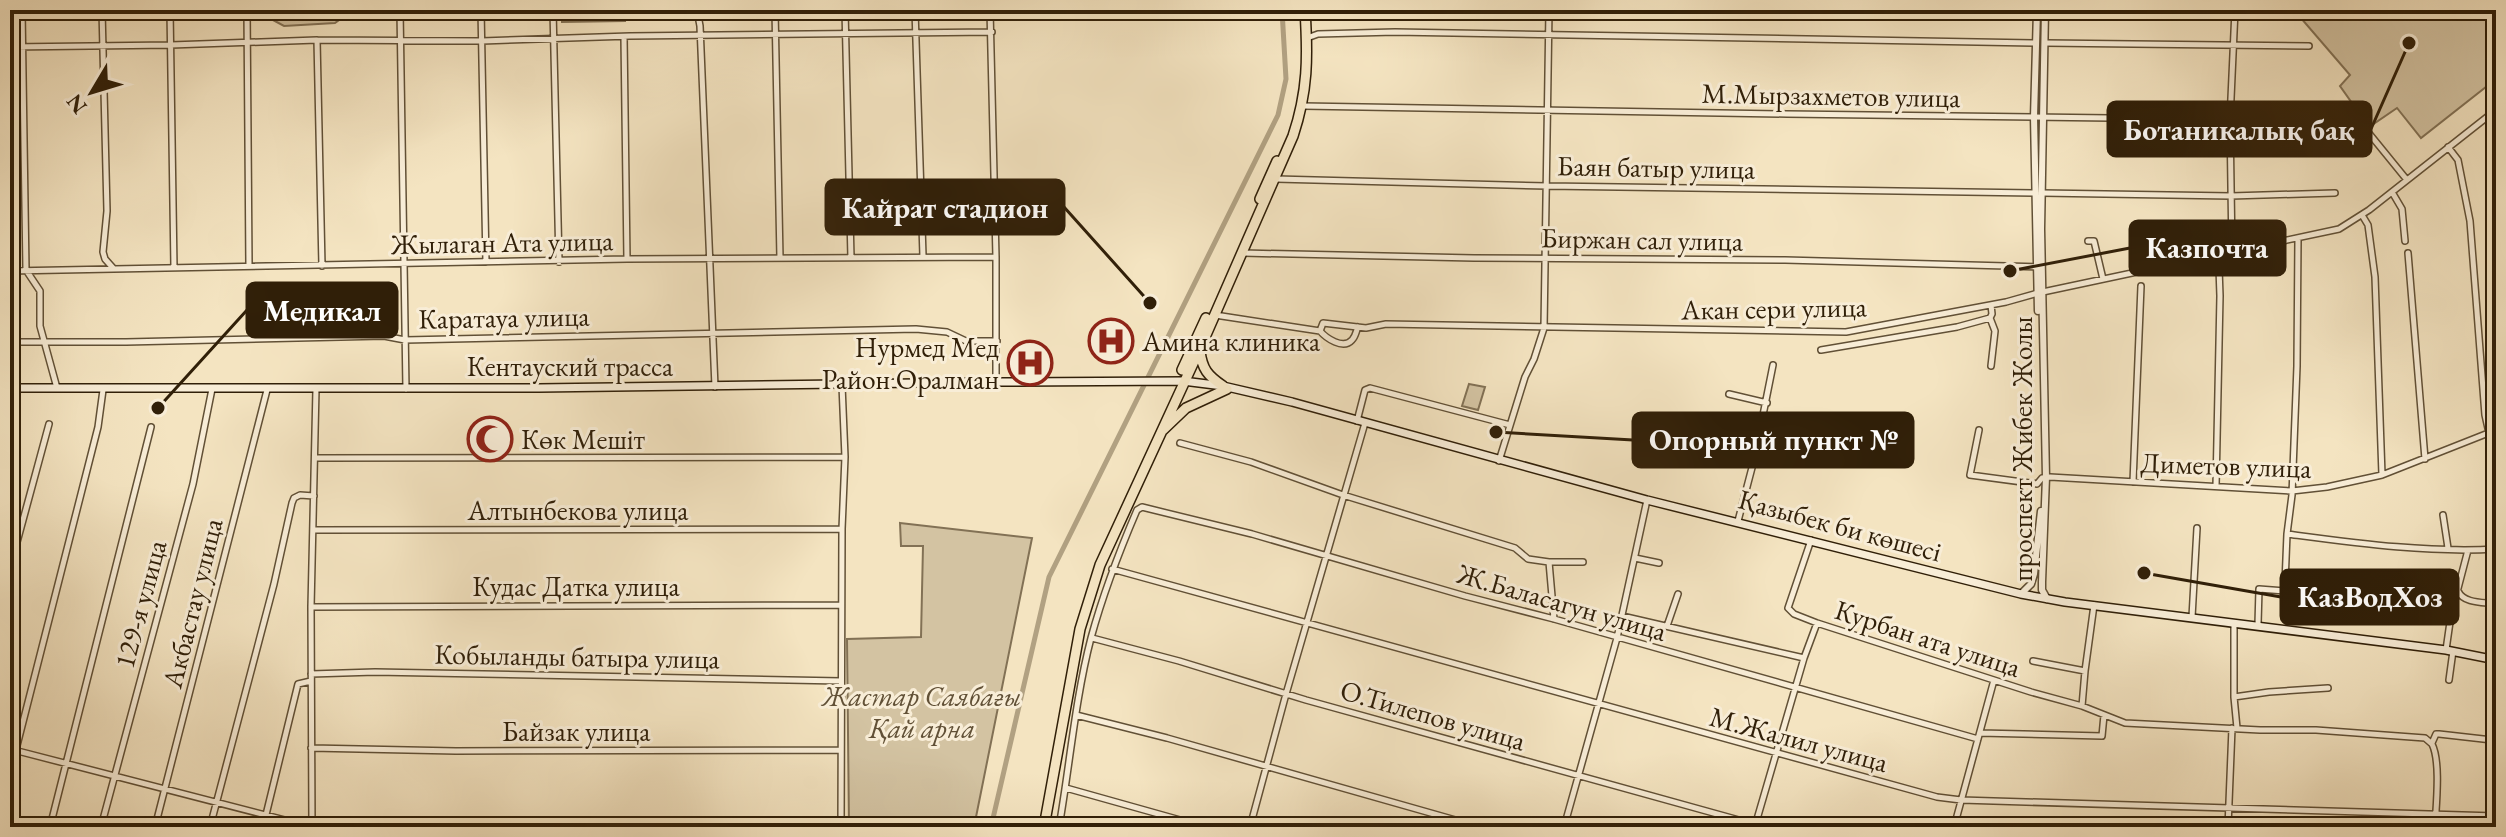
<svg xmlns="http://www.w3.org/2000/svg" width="2506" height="837" font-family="'EB Garamond',serif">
  <rect width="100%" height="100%" fill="#f4e4c1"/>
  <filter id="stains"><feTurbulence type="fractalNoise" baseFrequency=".0025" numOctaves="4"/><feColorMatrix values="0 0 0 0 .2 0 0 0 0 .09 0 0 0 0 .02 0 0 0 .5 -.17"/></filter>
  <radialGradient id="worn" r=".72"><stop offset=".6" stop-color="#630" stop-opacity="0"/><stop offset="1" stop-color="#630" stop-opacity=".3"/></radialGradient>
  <path fill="#d3c3a2" stroke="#827155" stroke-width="2" d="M271,10H347L346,15L335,23L284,26L273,20Z
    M562,10H624L625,21L562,22Z
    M2294,10H2496V79L2421,138L2397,108L2369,127L2340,86L2350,75Z
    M1469,384L1485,387L1478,410L1462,406Z
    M900,523L1032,538L974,827H849L847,639L921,637L923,546H901Z"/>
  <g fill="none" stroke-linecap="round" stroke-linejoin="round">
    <path stroke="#b1a182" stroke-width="5" d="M991,827L1049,577L1278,115L1286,79L1282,10"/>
    <g stroke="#615036" stroke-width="8">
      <path id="minor" d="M22,10L26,270L40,291V326L57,388
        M102,10L107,211L103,252L105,259L113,268
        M170,10L174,268
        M247,10L249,266
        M400,10L406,389
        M481,10L486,262
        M553,10L559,262
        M697,10L700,26L715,387
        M775,10L780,258
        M845,10L851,258
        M915,10L923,256
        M990,10L996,257V382
        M624,37L627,259
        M1307,38L1318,34L1395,32L2036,43
        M317,40L322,266
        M2045,43L2309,46
        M10,47L171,45L317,40L482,41L630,36L992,32
        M1303,106L1787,114L2359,121L2407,180
        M2448,147L2458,160L2470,221L2485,415L2489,433
        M1276,179L1547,186L2036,193
        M2392,192L2402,209L2405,241
        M2042,193L2231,196L2335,193
        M2362,215L2368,225L2375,277L2382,475
        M2088,241H2094L2103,279
        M2232,252L2230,120L2235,10
        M1243,253L1474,258L1785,260L2040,267
        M2408,253L2425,459
        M10,271L627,259L996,257
        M1215,315L1320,331L1323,323L1366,328L1386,324L1846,332L2006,302L2038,293L2339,229L2369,210L2496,110
        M1990,318L1995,331L1991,366
        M1320,331C1326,338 1343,350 1352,340C1356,336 1356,331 1358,327
        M10,342H126L384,336L405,340L916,329L947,332L966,341H997
        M1821,350L1957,327L1990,318L1992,314L1991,305
        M1729,394L1767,403
        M1357,421L1365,390L1370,388L1510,425
        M1979,430L1970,475L2037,484L2042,478L2050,477L2292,491L2327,487L2382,475L2496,430
        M1180,443L1251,462L1343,495L1515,548L1528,559L1549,562L1554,619
        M316,458L845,457
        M1499,461L1525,377L1534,359L1544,328L1549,10
        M2133,482L2141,286
        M2216,486L2220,296L2219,268L2217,256
        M2443,515L2448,548
        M1738,521L1754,460L1773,365
        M314,530L842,529
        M2287,534C2356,543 2427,553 2496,549
        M1811,540L1788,608L1794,614L1817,623L2031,692L2082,706L2125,723L2260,730H2316L2425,738L2432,744
        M1635,558L1659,563
        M1549,562H1583
        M10,568L49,424
        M1112,569L1937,797L1961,800L2496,816
        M2285,583L2287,534L2292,495L2297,366L2298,239
        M311,607L841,605
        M1622,616L1804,658L1817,623
        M2192,617L2197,528
        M2234,623V697
        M2258,624L2259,589L2285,591V583L2458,591C2464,604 2484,602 2496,604
        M1667,626L1678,594
        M1092,638L1179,661L1306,700L1764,827
        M2446,650L2451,615L2468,550
        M2033,661L2085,671L2094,605
        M311,674L375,672L841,681
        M2449,680L2453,651
        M2491,695L2496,677
        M2082,706L2085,671
        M1076,715L1167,738L1480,827
        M2237,728L2234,697L2269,692L2328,688
        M1980,733L2102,736L2104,715
        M2432,743L2436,734H2439L2492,740
        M2432,744C2441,762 2436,806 2435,827
        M311,748L456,751L841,750
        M10,749L312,827
        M10,773L98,427L103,390
        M1066,788L1205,827
        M1755,826L1804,658
        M50,827L151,427
        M101,827L193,484L212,389
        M155,827L267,390
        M210,827L274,584L292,503L294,498L300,495L314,496
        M263,827L298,684L311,681
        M312,827L311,607L316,389
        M420,827L455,824L472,827L841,826
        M841,827L842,529L845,457L842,385
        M1059,827C1070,764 1075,700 1091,638C1103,594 1119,552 1137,510L1142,507L1252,534L1465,596L1554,619L1978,739
        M1250,827L1286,694L1365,423
        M1564,827L1617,638L1647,500
        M1954,827L1994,680
        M2228,827L2232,728"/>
    </g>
    <g stroke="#615036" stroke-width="9">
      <path id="tertiary" d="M2037,10L2034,117L2038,311
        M2045,10L2041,229L2046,477L2042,582V590L2047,599
        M2021,594L2031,584L2034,574L2041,511"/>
    </g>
    <g stroke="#301f08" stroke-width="10">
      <path id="secondary" d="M10,388H539L996,382L1183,381L1223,386L1292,402L1647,500L2021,594L2065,602L2446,650L2496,660"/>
    </g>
    <g stroke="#301f08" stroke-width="12">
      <path id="trunk" d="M1260,199L1277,161
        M1200,351C1202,369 1208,376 1223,386
        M1182,370L1206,318
        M1163,430L1186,408L1227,389
        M1044,827L1080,629L1100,565L1202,344L1293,136C1308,91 1308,57 1305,10"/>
    </g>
    <use href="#minor" stroke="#f8edd7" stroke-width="5"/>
    <use href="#tertiary" stroke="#f8edd7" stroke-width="6"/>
    <use href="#secondary" stroke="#f8edd7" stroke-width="7"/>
    <use href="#trunk" stroke="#f4e4c1" stroke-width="9"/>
  </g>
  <defs>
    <g id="hospital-ring" transform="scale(2.3)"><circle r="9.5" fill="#f8edd7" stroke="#8f2418" stroke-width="1.5"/><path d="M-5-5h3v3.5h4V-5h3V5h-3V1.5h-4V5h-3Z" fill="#8f2418"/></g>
    <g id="mosque-ring" transform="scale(2.3)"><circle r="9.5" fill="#f8edd7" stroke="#8f2418" stroke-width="1.5"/><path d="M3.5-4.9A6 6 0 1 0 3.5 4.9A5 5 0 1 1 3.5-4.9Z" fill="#8f2418"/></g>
  </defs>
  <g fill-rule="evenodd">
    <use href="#hospital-ring" x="1111" y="341"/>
    <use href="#hospital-ring" x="1030" y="363"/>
    <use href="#mosque-ring" x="490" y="439"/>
  </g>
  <g text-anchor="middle" stroke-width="6" stroke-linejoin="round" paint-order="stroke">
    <g font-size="28" fill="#301f08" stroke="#f8edd7">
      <text transform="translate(1831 95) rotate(1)" y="10">М.Мырзахметов улица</text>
      <text transform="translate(1656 167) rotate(1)" y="10">Баян батыр улица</text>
      <text transform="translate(1642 239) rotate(1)" y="10">Биржан сал улица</text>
      <text transform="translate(502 242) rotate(-1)" y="10">Жылаган Ата улица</text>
      <text transform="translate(1774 308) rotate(-1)" y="10">Акан сери улица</text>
      <text transform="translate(504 317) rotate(-1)" y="10">Каратауа улица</text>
      <text x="570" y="376">Кентауский трасса</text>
      <text transform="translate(2022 449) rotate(-90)" y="10">проспект Жибек Жолы</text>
      <text transform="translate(2226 465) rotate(2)" y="10">Диметов улица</text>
      <text x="578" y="520">Алтынбекова улица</text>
      <text transform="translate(1840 525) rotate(15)" y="10">Қазыбек би көшесі</text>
      <text x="576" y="596">Кудас Датка улица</text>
      <text transform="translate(1562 602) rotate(16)" y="10">Ж.Баласагун улица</text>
      <text transform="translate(192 603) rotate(-76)" y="10">Акбастау улица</text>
      <text transform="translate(140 604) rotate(-75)" y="10">129-я улица</text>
      <text transform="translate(1928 638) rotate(18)" y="10">Курбан ата улица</text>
      <text transform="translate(577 656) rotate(1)" y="10">Кобыланды батыра улица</text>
      <text transform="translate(1433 715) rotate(16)" y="10">О.Тилепов улица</text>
      <text x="576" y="741">Байзак улица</text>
      <text transform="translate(1799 739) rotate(15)" y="10">М.Жалил улица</text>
    </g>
    <g font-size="28" fill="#301f08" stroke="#f8edd7" text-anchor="start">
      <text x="1142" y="351">Амина клиника</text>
      <text x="999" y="357" text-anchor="end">Нурмед Мед<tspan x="999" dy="32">Район Оралман</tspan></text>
      <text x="521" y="449">Көк Мешіт</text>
    </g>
    <g font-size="28" font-style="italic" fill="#615036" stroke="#f8edd7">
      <text x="922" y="706">Жастар Саябағы<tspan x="922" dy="32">Қай арна</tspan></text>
    </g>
  </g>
  <path fill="none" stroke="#301f08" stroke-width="3" d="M2409 43L2371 129M1150 303L1064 207M2010 271L2130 248M158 408L247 310M1496 432L1633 440M2144 573L2281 597"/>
  <g fill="#301f08" stroke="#f8edd7" stroke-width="3">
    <circle cx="2409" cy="43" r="8"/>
    <circle cx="1150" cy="303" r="8"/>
    <circle cx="2010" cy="271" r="8"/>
    <circle cx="158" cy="408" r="8"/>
    <circle cx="1496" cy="432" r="8"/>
    <circle cx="2144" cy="573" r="8"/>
  </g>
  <g fill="#301f08" stroke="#301f08" stroke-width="3">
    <rect x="2108" y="102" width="263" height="54" rx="8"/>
    <rect x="826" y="180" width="238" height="54" rx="8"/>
    <rect x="2130" y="221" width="155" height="54" rx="8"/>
    <rect x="247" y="283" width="150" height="54" rx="8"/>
    <rect x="1633" y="413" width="280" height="54" rx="8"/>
    <rect x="2281" y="570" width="177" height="54" rx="8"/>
  </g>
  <g font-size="30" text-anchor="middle" font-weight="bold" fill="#fff">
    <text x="2239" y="140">Ботаникалық бақ</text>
    <text x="945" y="218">Кайрат стадион</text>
    <text x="2207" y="258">Казпочта</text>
    <text x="322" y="321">Медикал</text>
    <text x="1773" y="450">Опорный пункт №</text>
    <text x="2370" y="607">КазВодХоз</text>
  </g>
  <rect width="2506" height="837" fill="none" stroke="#f4e4c1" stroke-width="40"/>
  <rect x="12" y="12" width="2482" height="813" fill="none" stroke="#301f08" stroke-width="4"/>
  <rect x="20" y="20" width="2466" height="797" fill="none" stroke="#301f08" stroke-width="2"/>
  <g transform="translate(92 92) rotate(232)" stroke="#f8edd7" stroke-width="6" paint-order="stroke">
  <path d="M0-6L14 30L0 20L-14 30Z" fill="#301f08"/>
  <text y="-12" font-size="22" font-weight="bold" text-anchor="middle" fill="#301f08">N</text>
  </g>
  <rect width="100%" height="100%" filter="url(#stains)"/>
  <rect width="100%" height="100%" fill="url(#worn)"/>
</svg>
